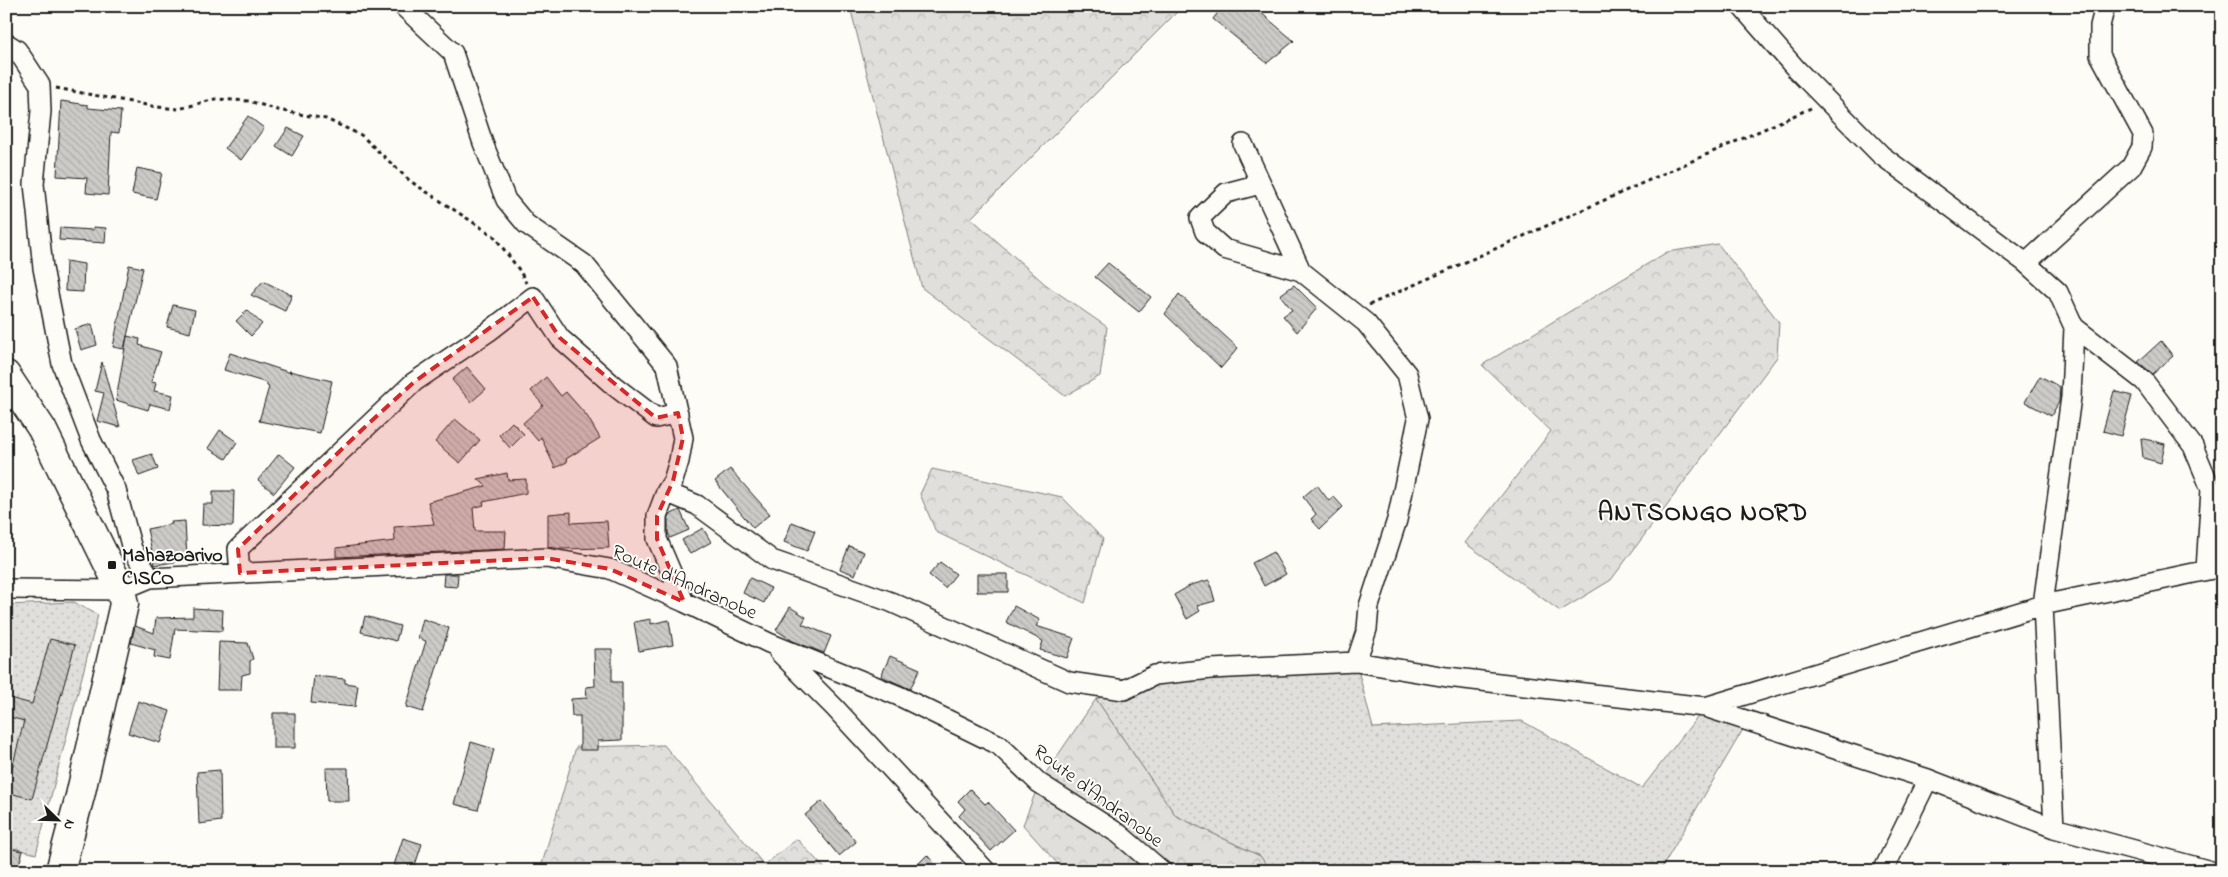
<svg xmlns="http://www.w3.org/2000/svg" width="2228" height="877" font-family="'Indie Flower',sans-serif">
  <defs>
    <pattern id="grass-dots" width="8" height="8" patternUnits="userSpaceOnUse" patternTransform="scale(1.25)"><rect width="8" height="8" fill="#e0dfdb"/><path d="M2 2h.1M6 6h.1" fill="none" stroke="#c0bfbb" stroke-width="1.8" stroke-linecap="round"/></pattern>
    <pattern id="forest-crowns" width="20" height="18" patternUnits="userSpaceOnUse" patternTransform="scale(1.25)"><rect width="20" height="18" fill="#e0dfdb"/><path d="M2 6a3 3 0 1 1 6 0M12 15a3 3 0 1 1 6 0" fill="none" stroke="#c0bfbb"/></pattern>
    <pattern id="building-back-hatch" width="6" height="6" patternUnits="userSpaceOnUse" patternTransform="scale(1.25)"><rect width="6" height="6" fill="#cccbc8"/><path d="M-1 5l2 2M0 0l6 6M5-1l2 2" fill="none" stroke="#afaeab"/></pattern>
  </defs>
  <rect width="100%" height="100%" fill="#fdfcf7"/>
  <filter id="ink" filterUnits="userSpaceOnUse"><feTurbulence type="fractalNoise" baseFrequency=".02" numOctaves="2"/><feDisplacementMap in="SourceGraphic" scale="10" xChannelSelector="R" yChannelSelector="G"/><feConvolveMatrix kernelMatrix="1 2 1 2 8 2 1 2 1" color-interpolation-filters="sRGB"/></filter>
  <g filter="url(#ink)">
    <path fill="url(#grass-dots)" stroke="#7e7e7c" d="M74,602L98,615L36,854L6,846V605Z
      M1356,662L1373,728L1522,721L1642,788L1705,707L1748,721L1660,871H1271L1260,856L1176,816L1096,699L1124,690L1155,675Z"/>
    <path fill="url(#forest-crowns)" stroke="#7e7e7c" d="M1183,6L971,218L1045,284L1107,327L1100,376L1065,396L922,288L850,7Z
      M1718,244L1779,322L1777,357L1611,580L1560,611L1465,543L1551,431L1482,365L1667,252Z
      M932,469L1062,497L1103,539L1085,603L936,532L920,494Z
      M1096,699L1176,816L1260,856L1271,871H1064L1023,825L1039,783Z
      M664,745L764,865L797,839L827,871H540L576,747Z"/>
    <path fill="url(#building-back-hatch)" stroke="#1c1c1c" d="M1223,6H1253L1294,41L1267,63L1213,19Z
      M61,101L88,105V108L121,111L119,133L111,132L108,195L86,193L87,178L57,176Z
      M248,116L264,128L241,160L225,148Z
      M288,128L304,136L292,156L276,146Z
      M137,168L162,173L156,199L132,194Z
      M93,227L106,228L105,243L59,240L60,228L93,230Z
      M66,261L84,264L83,292L65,291Z
      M1108,263L1151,297L1139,312L1095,277Z
      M129,265L143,268L124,349L113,347Z
      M263,281L292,295L285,311L251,295Z
      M1294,285L1317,308L1297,332L1283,316L1292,310L1280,295Z
      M1179,294L1238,348L1221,368L1165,314Z
      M173,305L195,310L190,333L167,327Z
      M247,310L262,324L251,336L236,321Z
      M92,324L97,345L81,350L75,329Z
      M127,336L140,339L139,345L161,352L151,382L156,383L154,391L173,395L170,409L150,404L148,410L116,400Z
      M2161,341L2173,356L2153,374L2138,362Z
      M230,353L291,373L289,371L332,381L320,433L259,421L269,387L267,386V383L224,370Z
      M102,362L111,395L120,427L97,421L104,393L95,391Z
      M467,367L486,389L471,402L452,380Z
      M2040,376L2060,387L2059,402L2051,416L2025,402Z
      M546,377L561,396L566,392L587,416L600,438L566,459L567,462L555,468L541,437L538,441L523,423L543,405L531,391Z
      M2114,391L2132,396L2121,436L2103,431Z
      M455,419L480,440L460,463L435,442Z
      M512,422L524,434L510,448L499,435Z
      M220,430L237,442L226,459L208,448Z
      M2141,438L2165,444L2161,463L2143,458Z
      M152,454L158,469L139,476L133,460Z
      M279,454L295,467L274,493L258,480Z
      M730,469L770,514L753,528L715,481Z
      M507,473L508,480L526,479V493L483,502L484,505L473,508L475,531H506L505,549L336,557V548L395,541L394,527L434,524L428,502L486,486L478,479Z
      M1317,485L1329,501L1334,497L1343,507L1320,529L1311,519L1316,514L1303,497Z
      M213,491H234L233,526L202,525L203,504H213Z
      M680,510L689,530L670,538L668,533V518L669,515Z
      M571,512V523L607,521L609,548L562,549L548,547V514Z
      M185,521L187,560L155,565L147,529L172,524L171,522Z
      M792,522L815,531L807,551L784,542Z
      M703,528L711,542L690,554L682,540Z
      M849,546L864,552L855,575L840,569Z
      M1273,552L1286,574L1264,586L1252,563Z
      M940,562L956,574L945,588L929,575Z
      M444,574H458L457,587L443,586Z
      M977,574H1008V592H977Z
      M750,578L771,588L764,603L743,593Z
      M1209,580L1215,601L1197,606L1200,611L1187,619L1174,595L1191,585Z
      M1014,606L1040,620L1036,626L1074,638L1067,658L1040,650L1043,641L1006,622Z
      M790,607L806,617L802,624L831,636L824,653L793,641L776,630Z
      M193,608L223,610L222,631L175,629L170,660L154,657L155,650L131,643L135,626L154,633L156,618L193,617Z
      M365,616L400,626L396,641L361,632Z
      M423,619L449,628L423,712L406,707L426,641L418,638Z
      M651,619V624L669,620L673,645L639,651L634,622Z
      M50,639L75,645L32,799L6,792L24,721L6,716V697L32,704Z
      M219,642L248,643L253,659L250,661V673L242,675L241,690H217Z
      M594,649H612V682H622V740L598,741V750H580V716H572L571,699L587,698L586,687L595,686Z
      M890,656L920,669L910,689L881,676Z
      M314,676L345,679V683L358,685L355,707L311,703Z
      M138,701L170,711L160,743L128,733Z
      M273,713H295V748H273Z
      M471,742L494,749L478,810L454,804Z
      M326,768H348L349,801H327Z
      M220,770L221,821L199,824L197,772Z
      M970,789L985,804L988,802L1014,830L991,851L959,816L965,809L958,801Z
      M822,801L856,842L839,856L805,815Z
      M403,838L422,844L413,871L394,865Z
      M6,848L23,851L17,871H6Z
      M927,855L941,871H911Z"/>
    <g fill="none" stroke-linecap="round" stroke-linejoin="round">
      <g stroke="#1c1c1c" stroke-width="22">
        <path id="minor" d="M403,6L453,53L483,143L506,200L526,224L584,264L667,366L683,438L679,461L673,481L666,492
          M1741,6L1797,70L1881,155L2026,263L2058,292L2074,327L2071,397L2043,605L2054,828
          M6,43L17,50L40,85L41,111L34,184L43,268L62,364L91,440L116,490L132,549L150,578
          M1243,144L1301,271
          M1260,184L1226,193L1200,218L1205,232L1224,249L1301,271L1366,323L1407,374L1418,419L1397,520L1369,606L1367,629L1356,662
          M2026,263L2131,167L2142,147L2143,134L2100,55V26L2105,6
          M2074,327L2144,381L2193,446L2211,489L2206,570
          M240,573L238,549L414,382L488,332L533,297L560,338L613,385L656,418L678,413
          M6,589L121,590L150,578L546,558L610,569L684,602L769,643L899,696L999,745L1039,783L1119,834L1162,871
          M684,602L657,539V516L666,492L697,505L772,560L891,602L1069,682L1124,690L1155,675L1211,669L1356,662L1447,677L1705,707L1928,779L2054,828L2211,871
          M779,652L834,707L986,871
          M1705,707L2043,605L2222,567
          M1883,871L1928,779"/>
      </g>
      <g stroke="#1c1c1c" stroke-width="31">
        <path id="secondary" d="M6,375L42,429L121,590L124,604L80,796L60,871"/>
      </g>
      <path stroke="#1c1c1c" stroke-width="3" stroke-dasharray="4 4" stroke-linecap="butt" d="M56,88L157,107L179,109L215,99L249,101L278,110L326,119L361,135L410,181L494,236L520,271L526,283
        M1369,305L1811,108"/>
      <use href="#minor" stroke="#fdfcf7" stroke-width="19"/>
      <use href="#secondary" stroke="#fdfcf7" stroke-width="28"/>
    </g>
  </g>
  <path fill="#d62828" fill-opacity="0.2" stroke="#d62828" stroke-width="4" stroke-dasharray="10 6" stroke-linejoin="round" d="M533,297L560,338L656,418L678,413L683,438L673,481L657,516V539L684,602L610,569L546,558L240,573L238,549L367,425L414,382Z"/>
  <rect fill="#1c1c1c" stroke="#fdfcf7" stroke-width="2" x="107" y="560" width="10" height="10" rx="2.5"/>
  <g text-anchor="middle" stroke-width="4" stroke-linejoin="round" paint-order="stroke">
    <g font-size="20" font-weight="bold" fill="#1c1c1c" stroke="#fdfcf7" text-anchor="start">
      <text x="122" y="561">Mahazoarivo<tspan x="122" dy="23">CISCO</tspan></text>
    </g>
    <g font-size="20" fill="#1c1c1c" stroke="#fdfcf7">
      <text transform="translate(685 581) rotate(24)" y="7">Route d'Andranobe</text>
      <text transform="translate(1099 795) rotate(37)" y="7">Route d'Andranobe</text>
    </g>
    <g font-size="25" font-weight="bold" letter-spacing="1" fill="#1c1c1c" stroke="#fdfcf7">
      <text x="1703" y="520">ANTSONGO NORD</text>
    </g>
  </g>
  <rect width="2228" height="877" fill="none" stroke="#fdfcf7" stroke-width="25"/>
  <rect x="12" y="12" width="2203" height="852" fill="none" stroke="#1c1c1c" stroke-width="2" filter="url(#ink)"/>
  <g transform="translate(58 820) rotate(113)" stroke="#fdfcf7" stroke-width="4" paint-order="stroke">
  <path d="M0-4L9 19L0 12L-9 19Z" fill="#1c1c1c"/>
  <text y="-8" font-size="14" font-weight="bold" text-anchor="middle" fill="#1c1c1c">N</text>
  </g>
</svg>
